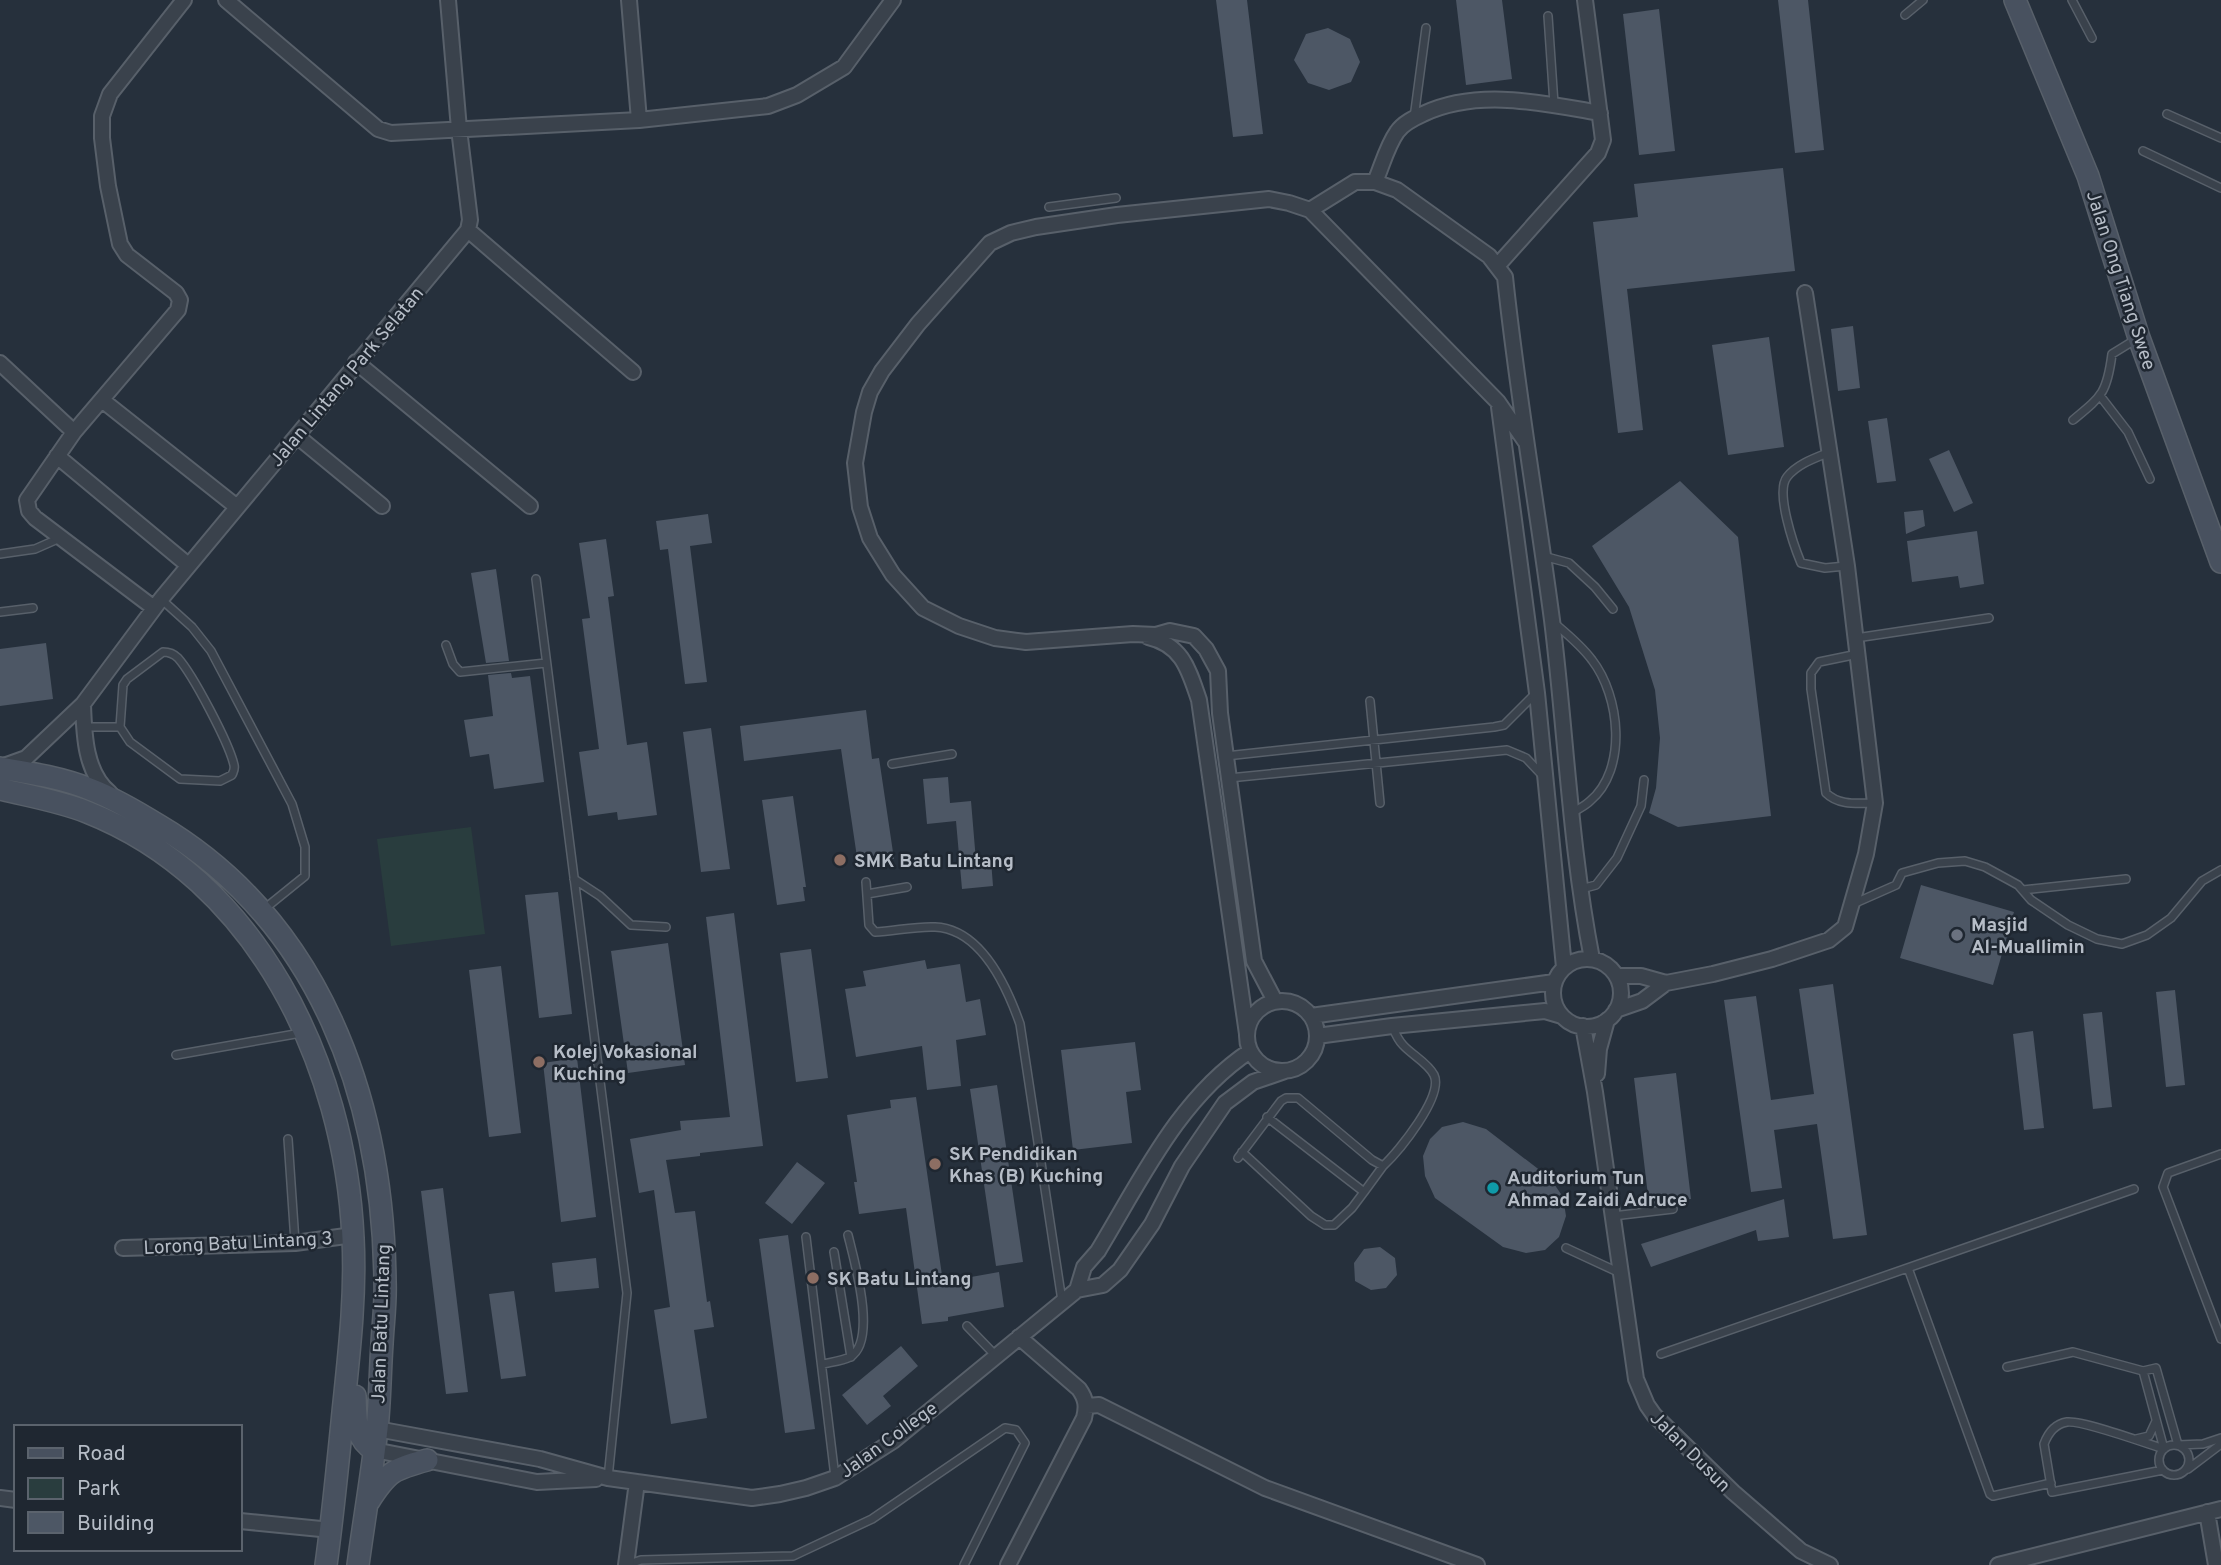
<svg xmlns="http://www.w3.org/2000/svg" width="2221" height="1565" font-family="Overpass,sans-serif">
  <rect width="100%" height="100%" fill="#26303c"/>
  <path fill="#293d3e" d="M471,827L485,934L391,946L377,839Z"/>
  <path fill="#4d5765" d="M1216,0H1247L1263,134L1233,137Z
    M1456,0H1502L1512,79L1466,85Z
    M1778,0H1808L1824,150L1795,153Z
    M1659,9L1675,151L1639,155L1623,14Z
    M1328,28L1350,39L1360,62L1351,82L1329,90L1308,83L1294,60L1306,34Z
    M1783,168L1795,271L1627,289L1643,430L1618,433L1593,222L1638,217L1634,184Z
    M1853,326L1860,388L1838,391L1831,329Z
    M1769,337L1784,447L1728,455L1712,345Z
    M1887,418L1896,481L1877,483L1868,421Z
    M1949,450L1973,503L1954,512L1929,459Z
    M1680,481L1738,537L1771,816L1678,827L1649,813L1656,788L1660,738L1655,690L1629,607L1592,546Z
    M1923,510L1925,526L1906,534L1904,512Z
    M708,514L712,543L690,546L707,682L685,684L668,549L660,550L656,521Z
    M1977,531L1984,584L1960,588L1958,576L1912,582L1907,541Z
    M606,539L614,596L608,597L627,745L647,742L657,815L618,820L617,812L588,816L579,752L599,749L582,619L590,618L579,543Z
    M496,569L509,661L486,663L471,573Z
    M46,643L53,699L0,706V649Z
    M511,673L512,678L530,676L544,782L494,789L489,754L470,757L464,720L493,716L488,675Z
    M866,710L872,759L879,758L894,859L858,864L841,749L744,761L740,726Z
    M711,728L730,869L701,872L683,732Z
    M948,777L950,803L971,801L976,861L991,860L993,886L962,889L956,821L927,824L923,779Z
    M793,796L806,887H803L805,901L777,905L762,800Z
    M1921,885L2014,912L1993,985L1900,958Z
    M558,892L572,1014L539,1018L525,895Z
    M734,913L763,1146L700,1153V1156L666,1160L675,1213L695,1211L707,1302L710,1301L714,1327L694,1330L707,1418L671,1424L654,1310L670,1307L654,1190L639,1193L630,1139L681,1130L680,1121L730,1117L706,917Z
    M668,943L685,1065L628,1073L611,951Z
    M811,949L828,1078L796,1082L780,953Z
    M925,960L927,969L960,964L966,1002L980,999L986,1035L956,1040L961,1086L927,1090L922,1046L856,1057L845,989L866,986L863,971Z
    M501,966L521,1133L489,1137L469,970Z
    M1833,984L1867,1235L1833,1239L1817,1124L1774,1130L1782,1188L1751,1192L1724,1000L1756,996L1771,1100L1814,1094L1799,989Z
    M2175,990L2185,1085L2166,1087L2156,992Z
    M2102,1012L2112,1107L2093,1109L2083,1014Z
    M2033,1031L2044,1128L2024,1130L2013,1034Z
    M1135,1042L1141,1090L1126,1092L1132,1143L1073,1150L1061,1050Z
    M577,1058L596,1217L561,1222L543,1063Z
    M1676,1073L1691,1199L1649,1204L1634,1078Z
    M997,1085L1023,1262L996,1266L970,1089Z
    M916,1097L943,1282L999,1272L1004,1307L948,1317V1321L922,1324L906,1208L859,1214L854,1182H857L847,1115L891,1108L890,1100Z
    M1463,1122L1486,1129L1550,1178L1563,1197L1566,1216L1559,1237L1545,1250L1526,1253L1503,1247L1435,1198L1425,1176L1423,1156L1430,1139L1442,1127Z
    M797,1162L825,1183L792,1224L765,1203Z
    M443,1188L468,1392L446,1394L421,1191Z
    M1784,1199L1789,1237L1758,1241L1756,1230L1651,1267L1641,1244Z
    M788,1235L815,1429L785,1433L759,1239Z
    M1380,1247L1395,1258L1397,1275L1386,1288L1371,1290L1355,1281L1354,1263L1364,1249Z
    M596,1258L599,1288L555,1292L552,1263Z
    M514,1291L526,1376L501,1379L489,1294Z
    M901,1346L918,1366L883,1396L891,1406L867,1425L842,1395Z"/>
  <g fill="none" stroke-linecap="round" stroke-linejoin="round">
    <g stroke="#58606a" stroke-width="10">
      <path id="service" d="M2072,0L2092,38
        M1905,15L1923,0
        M1548,16L1554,104
        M2167,114L2221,138
        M1414,118L1426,28
        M2143,151L2221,188
        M1049,207L1116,198
        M2101,397L2128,432L2150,479
        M2073,420C2102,396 2107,393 2112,354L2138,338
        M1830,452C1815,458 1797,464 1787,477C1775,492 1794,546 1801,563L1825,568L1846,566
        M0,554L35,549L60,538
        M1543,556L1569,563L1595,587L1613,609
        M536,579L627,1293L608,1478
        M161,599L192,627L211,651L292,804L305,847V876L263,910
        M0,612L33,608
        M1553,622C1567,634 1581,645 1592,660C1620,696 1628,769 1590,801C1585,806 1578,809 1572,813
        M1856,638L1989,618
        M446,645L453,664L460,672L546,663
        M163,652C169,652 173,653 178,658C193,675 229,743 234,765C235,769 234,770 232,775L220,781L180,779L130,742L120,727L123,685L127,679Z
        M1858,654L1819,662L1811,673V689L1826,793C1839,806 1858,803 1875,803
        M1370,701L1380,803
        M84,727H120
        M1226,756L1494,727L1504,725L1536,693
        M892,764L952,754
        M1229,778L1507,750L1526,758L1543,776
        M574,879L600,896L631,925L666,927
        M866,882L869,925L875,932C895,931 916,926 935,927C981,929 1007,987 1020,1024L1062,1301
        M1581,889L1596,885L1617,858L1641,806L1644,780
        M2023,890L2126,879
        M867,894L907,887
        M1853,904L1896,885L1902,873L1938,863L1965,861L1985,867L2018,885L2031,900L2068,925L2097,939L2122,944L2147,935L2171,918L2202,881L2221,870
        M176,1055L301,1033
        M288,1139L295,1242
        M1242,1152L1311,1216L1325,1225H1334L1352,1208L1364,1192L1267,1117
        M2221,1154L2168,1173L2163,1187L2221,1339
        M1238,1158L1281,1101L1286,1098H1298L1372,1160L1383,1166C1399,1151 1444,1096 1434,1075C1428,1063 1412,1055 1403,1045C1398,1040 1395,1033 1392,1026
        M1364,1192L1383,1166
        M1613,1216L1673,1209
        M806,1237L835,1477
        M1566,1248L1620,1273
        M834,1252L851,1357
        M1908,1268L1990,1494L1993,1496L2051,1483
        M967,1326L996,1356
        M1661,1354L2134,1189
        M823,1364C831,1362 842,1361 850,1357C878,1341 854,1260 848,1235
        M2007,1367L2073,1352L2143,1371L2156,1368L2178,1445L2203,1444L2221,1438
        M2143,1371L2164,1449
        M2136,1439L2149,1436L2156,1421
        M2159 1460a15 15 0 1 1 30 0a15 15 0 1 1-30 0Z
        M2188,1469L2221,1444
        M2163,1470L2052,1492L2044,1444C2048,1433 2055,1424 2067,1422C2082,1420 2145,1443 2164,1449
        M626,1565L641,1560L793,1556L872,1519L1005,1428L1016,1430L1025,1443L964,1565"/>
    </g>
    <g stroke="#58606a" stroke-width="18">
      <path id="minor" d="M226,0L378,129L391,133L639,120L629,0
        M639,120L768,106L797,95L844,67L893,0
        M1375,182C1382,166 1387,146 1397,132C1403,123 1414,118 1423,114C1478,88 1542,103 1600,113
        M1310,210L1355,182H1375L1397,190L1489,256L1505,277C1517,392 1537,506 1552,620C1566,733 1570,847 1592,959
        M468,230L633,372
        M1498,265L1598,153L1603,140L1585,0
        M356,362L530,506
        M0,363L74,432
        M102,400L237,507
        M1499,407L1537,693L1564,967
        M297,436L382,506
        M57,456L188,565
        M154,608L35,518L29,511L27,500L74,432L178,310L180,300L176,293L127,255L120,244L108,186L102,138V116L110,94L184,0
        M1148,637C1183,645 1189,671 1199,700L1247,1034
        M83,704C84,734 85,773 110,793
        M1,767L26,758L83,704L161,599L468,230L470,220L459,129L448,0
        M1553 993a34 34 0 1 1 68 0a34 34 0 1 1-68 0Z
        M1617,976H1641L1666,983
        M1275,1001L1254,961L1220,713L1218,671L1206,649L1194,636L1170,631L1156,635L1133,634L1026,642L995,638L959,626L923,608L893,575L870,538L860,507L855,463L864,412L870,392L882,371L918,324L990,243L1011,233L1036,227L1117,215L1269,199L1289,203L1310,210L1498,402L1525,441
        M1247 1036a35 35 0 1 1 70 0a35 35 0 1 1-70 0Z
        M1616,1010L1642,1001L1666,983L1713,974L1772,959L1829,940L1845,927L1866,854L1875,803L1847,566L1805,293
        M1311,1016L1554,982
        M1583,1026L1595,1092L1636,1379L1647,1405L1654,1415L1733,1492L1801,1551L1830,1565
        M1317,1036L1392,1026L1545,1011L1562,1016
        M1597,1074L1599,1049L1607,1020
        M123,1248L295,1243L353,1235
        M1077,1290L1103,1285L1120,1270L1152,1224L1182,1166L1225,1103L1253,1082L1285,1071
        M1077,1290L1084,1267L1098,1251C1141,1180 1179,1098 1250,1051
        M1087,1406L1099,1405L1265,1488L1477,1565
        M377,1429L540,1459L608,1478L752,1498L780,1494L806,1488L835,1478L893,1441L1077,1290
        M374,1450L537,1482L596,1479
        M0,1498L16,1500
        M2207,1512L2216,1565
        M240,1521L331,1530
        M626,1565L637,1482
        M1008,1565L1084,1418C1087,1406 1086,1399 1079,1389L1019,1337
        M1998,1565L2221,1509"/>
    </g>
    <g stroke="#58606a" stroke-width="24">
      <path id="secondary" d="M2015,0L2088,176L2139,338L2221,562
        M0,768C31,773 63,778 92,790C115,799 137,812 158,825C320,921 383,1099 385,1281C386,1302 383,1323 382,1344C380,1372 380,1401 377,1429C372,1474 364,1520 358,1565
        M0,789C29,796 59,801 87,812C257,879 345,1064 353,1238C356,1296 349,1354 343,1412C338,1463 333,1514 326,1565
        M355,1396C356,1417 354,1438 374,1450
        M369,1501C388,1471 394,1469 427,1460"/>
    </g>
    <use href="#service" stroke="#3a424c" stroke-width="7"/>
    <use href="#minor" stroke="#3a424c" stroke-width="14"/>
    <use href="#secondary" stroke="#48515f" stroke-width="21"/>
  </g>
  <g fill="#8d6e63" stroke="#1f2731" stroke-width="2.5">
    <circle cx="840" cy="860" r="7"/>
    <circle cx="539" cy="1062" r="7"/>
    <circle cx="935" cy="1164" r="7"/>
    <circle cx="813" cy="1278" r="7"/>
  </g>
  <circle fill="#6b7280" stroke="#1f2731" stroke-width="2.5" cx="1957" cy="935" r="7"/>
  <circle fill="#0f9aa8" stroke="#1f2731" stroke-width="2.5" cx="1493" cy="1188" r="7"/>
  <g text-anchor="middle" stroke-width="5" stroke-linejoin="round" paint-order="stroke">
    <g font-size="19" fill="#b6bdc7" stroke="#1f2731">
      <text transform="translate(2122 280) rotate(72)" y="7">Jalan Ong Tiang Swee</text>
      <text transform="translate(346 376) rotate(-50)" y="7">Jalan Lintang Park Selatan</text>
      <text transform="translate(238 1242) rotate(-3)" y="7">Lorong Batu Lintang 3</text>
      <text transform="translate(380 1324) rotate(-88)" y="7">Jalan Batu Lintang</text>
      <text transform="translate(888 1439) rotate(-36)" y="7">Jalan College</text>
      <text transform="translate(1691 1451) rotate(45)" y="7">Jalan Dusun</text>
    </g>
    <g font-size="19" font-weight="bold" fill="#b6bdc7" stroke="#1f2731" text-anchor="start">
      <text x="854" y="867">SMK Batu Lintang</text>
      <text x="1971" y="931">Masjid<tspan x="1971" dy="22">Al-Muallimin</tspan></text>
      <text x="553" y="1058">Kolej Vokasional<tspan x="553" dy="22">Kuching</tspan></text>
      <text x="949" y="1160">SK Pendidikan<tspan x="949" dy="22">Khas (B) Kuching</tspan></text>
      <text x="1507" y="1184">Auditorium Tun<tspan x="1507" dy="22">Ahmad Zaidi Adruce</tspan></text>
      <text x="827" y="1285">SK Batu Lintang</text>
    </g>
  </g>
  <rect x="14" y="1425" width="228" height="126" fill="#1f2731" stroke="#5b636d" stroke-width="2"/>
  <rect x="28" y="1448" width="35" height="10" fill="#48515f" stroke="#5b636d" stroke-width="2"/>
  <text x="77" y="1460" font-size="21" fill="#b6bdc7">Road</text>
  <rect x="28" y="1478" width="35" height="21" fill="#293d3e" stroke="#5b636d" stroke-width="2"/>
  <text x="77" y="1495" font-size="21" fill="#b6bdc7">Park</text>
  <rect x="28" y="1512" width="35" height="21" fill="#4d5765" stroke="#5b636d" stroke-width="2"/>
  <text x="77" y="1530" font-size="21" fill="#b6bdc7">Building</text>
</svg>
